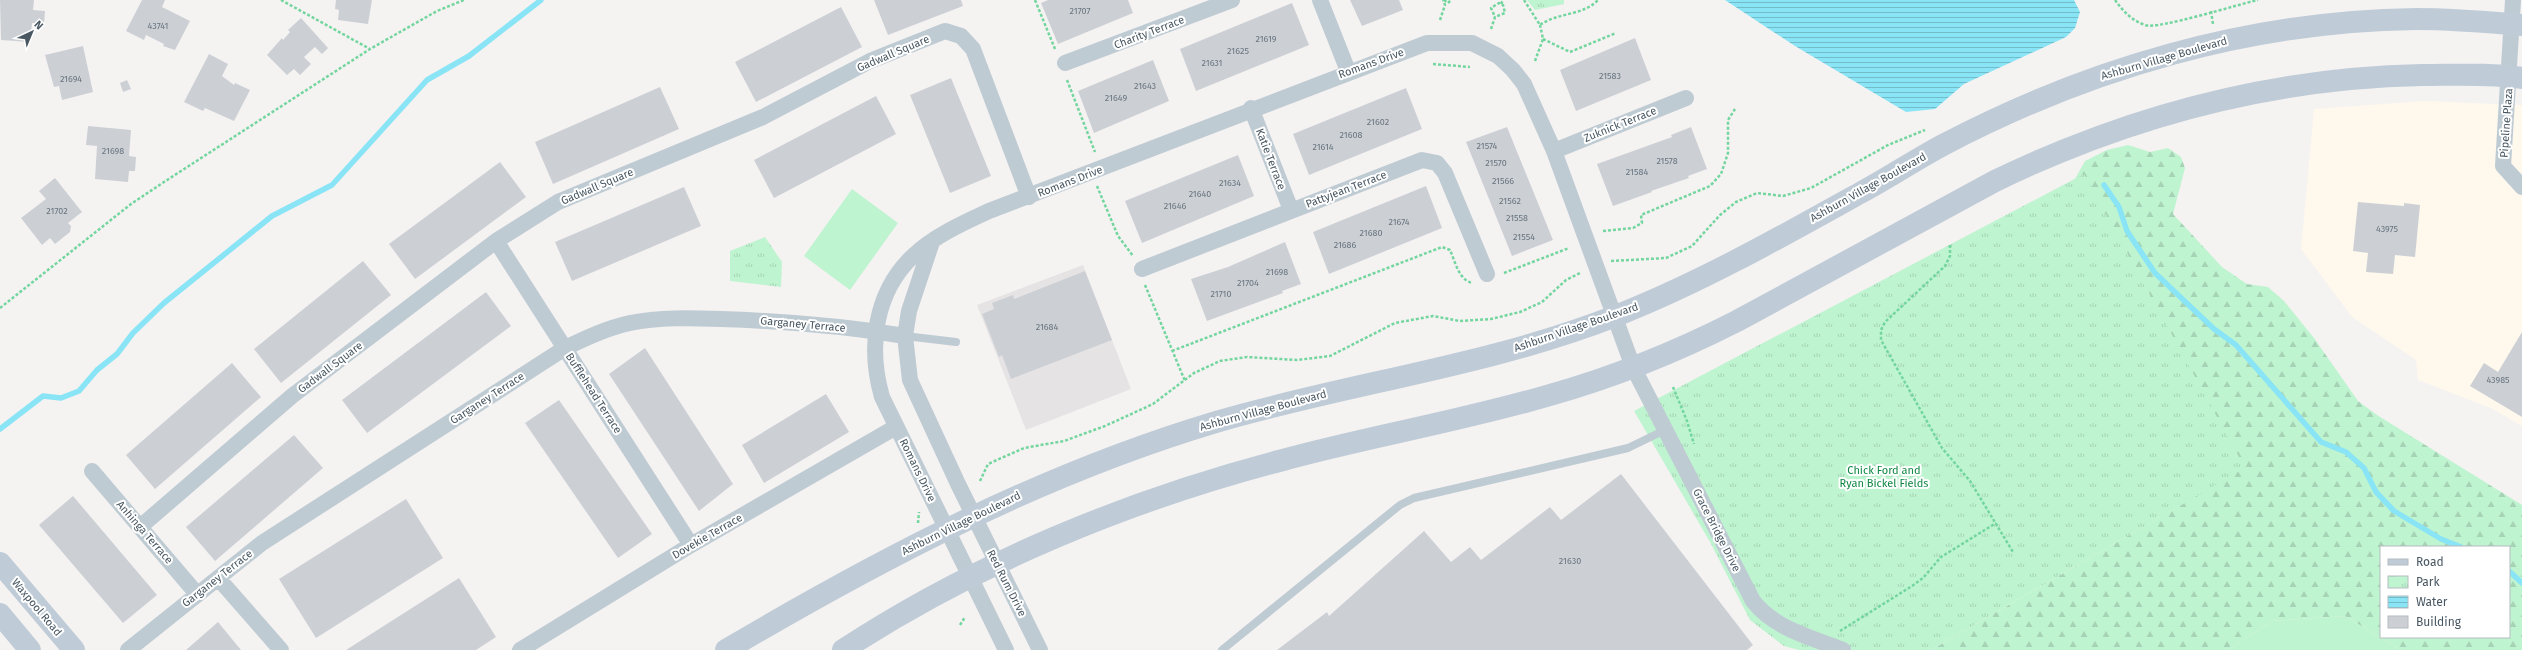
<svg xmlns="http://www.w3.org/2000/svg" width="2522" height="650" font-family="'Fira Sans',sans-serif">
  <defs>
    <pattern id="forest-firs" width="22" height="20" patternUnits="userSpaceOnUse"><rect width="22" height="20" fill="#bff4d0"/><path d="M5 1l3.5 6h-7zM16 11l3.5 6h-7z" fill="#a6d3b5"/></pattern>
    <pattern id="park-tufts" width="24" height="20" patternUnits="userSpaceOnUse"><rect width="24" height="20" fill="#bff4d0"/><path d="M3 7l-1-3M5 7V3M7 7l1-3M15 17l-1-3M17 17v-4M19 17l1-3" fill="none" stroke="#a6d3b5"/></pattern>
    <pattern id="water-rules" width="6" height="5" patternUnits="userSpaceOnUse"><rect width="6" height="5" fill="#89e5f5"/><path d="M0 2.5h6" fill="none" stroke="#72bcca"/></pattern>
  </defs>
  <rect width="100%" height="100%" fill="#f5f2f2"/>
  <path fill="#fef8ed" d="M2424,101L2522,105V426L2493,409L2418,380L2416,360L2352,317L2301,249L2314,109Z"/>
  <path fill="#e6e3e4" d="M1083,265L1131,389L1026,430L977,305Z"/>
  <path fill="#bff4d0" d="M852,189L898,223L850,290L804,256Z
    M2345,616L2401,650H2228L2272,621Z"/>
  <path fill="url(#forest-firs)" fill-rule="evenodd" d="M2128,145L2150,152L2168,148L2181,157L2185,168L2173,214L2222,267L2247,284L2268,287L2284,301L2314,338L2358,401L2377,415L2522,505V650H2401L2345,616L2272,621L2228,650H1931L2186,502L2209,472L2071,186L2085,161L2107,150ZM2381,547H2509V637H2381Z"/>
  <path fill="url(#park-tufts)" d="M1527,0H1564V4L1535,10Z
    M2084,174L2245,468L1931,650H1799L1784,646L1750,620L1710,542L1634,411Z
    M765,237L782,262L781,287L730,281V251Z"/>
  <path fill="url(#water-rules)" d="M1725,0H2074L2080,12L2075,28L2066,37L1964,84L1935,109L1906,112L1795,46Z"/>
  <g fill="none" stroke-linecap="round" stroke-linejoin="round">
    <path stroke="#89e5f5" stroke-width="5.5" d="M2104,185L2119,207L2127,231L2155,273L2214,329L2236,345L2321,442L2346,452L2364,468L2376,492L2394,511L2441,539L2461,547
      M0,429L43,396L61,398L79,391L97,370L117,354L133,333L164,303L272,216L332,185L427,80L469,56L541,0
      M2509,571L2522,583"/>
  </g>
  <path fill="#ccd0d5" d="M0,0H34L33,10L45,11L44,24L32,23L30,42L1,40Z
    M142,0H165L162,7L190,21L175,50L163,46L164,44L146,35L144,40L126,31Z
    M336,0H372L368,24L338,20L339,10L335,9Z
    M874,0H961L963,6L888,35Z
    M1048,0H1128L1133,13L1058,44L1041,3Z
    M1350,0H1399L1403,10L1362,26Z
    M1292,3L1309,45L1196,91L1180,49Z
    M841,7L862,47L756,102L735,62Z
    M301,18L328,48L322,54L315,47L304,57L311,64L300,75L294,69L287,75L267,55L282,38L283,40L290,32L288,30Z
    M1635,38L1651,80L1576,111L1560,70Z
    M83,46L93,92L62,100L59,86L54,87L45,55Z
    M209,54L228,64L222,76L234,85L235,83L250,90L234,121L205,108L203,111L184,102Z
    M1153,60L1169,101L1094,133L1078,91Z
    M951,78L991,176L950,193L910,95Z
    M127,80L131,89L123,92L120,83Z
    M660,87L679,129L553,184L535,142Z
    M1406,88L1422,129L1309,175L1293,134Z
    M876,96L896,134L774,198L754,160Z
    M88,126L131,130L129,156L136,157L135,171H129L128,182L95,179L97,146L86,145Z
    M1507,127L1553,240L1512,256L1466,142Z
    M1691,127L1707,169L1688,176L1689,178L1651,191L1652,192L1613,206L1597,164L1672,137L1671,135Z
    M1238,155L1254,196L1142,243L1125,201Z
    M500,162L526,197L415,279L389,244Z
    M55,178L82,212L68,223L71,226L70,232L55,244L50,238L42,245L21,218L46,199L39,191Z
    M1426,186L1442,228L1329,274L1313,232Z
    M684,187L701,226L572,281L555,242Z
    M2358,202L2404,206V203L2420,205L2415,257L2395,255L2393,274L2366,272L2368,253L2353,251Z
    M1285,242L1301,284L1282,291L1283,293L1207,321L1191,279L1228,267Z
    M363,261L391,295L281,383L254,349Z
    M1085,271L1112,340L1011,379L1002,355L999,357L982,314L994,309L992,303L1013,295L1014,299Z
    M486,292L511,326L367,433L342,400Z
    M2522,332V417L2470,386L2484,363L2498,372Z
    M645,348L733,484L699,511L609,374Z
    M232,363L261,397L155,489L126,455Z
    M826,394L849,432L764,483L742,445Z
    M559,400L652,534L618,558L525,423Z
    M294,435L323,468L215,561L186,527Z
    M1621,474L1753,645L1747,650H1277L1327,612L1329,616L1424,531L1451,562L1470,547L1481,560L1550,507L1561,520Z
    M73,496L157,595L123,623L39,525Z
    M406,499L443,558L316,638L279,579Z
    M459,578L496,637L476,650H346Z
    M218,622L241,650H186Z"/>
  <g fill="none" stroke-linecap="round" stroke-linejoin="round">
    <path stroke="#73d69f" stroke-width="2.5" stroke-dasharray="3 2" stroke-linecap="butt" d="M281,0L370,49
      M1035,0L1055,49
      M1444,0L1448,3L1451,0
      M1524,0L1540,25C1558,12 1583,16 1598,0
      M2115,0C2123,11 2131,20 2145,25C2157,30 2239,4 2258,0
      M1501,4L1503,0
      M2211,11L2213,24
      M1440,20L1445,5L1443,0
      M1491,29L1495,17L1505,13L1503,5L1499,3L1491,8L1495,17
      M1543,39L1570,52L1616,33
      M1535,61L1543,39L1540,25
      M1433,64L1470,67
      M1067,80L1095,152
      M1097,186L1118,236L1133,256
      M1603,231L1633,228L1642,223L1641,215L1710,186L1721,174L1728,153V120L1735,109
      M1950,245V256L1945,266L1885,322L1881,330V340L1942,448L1970,481L2013,552
      M1611,261L1666,258L1692,246L1720,215L1736,202L1757,193L1783,196L1811,188L1888,145L1925,130
      M1504,273L1569,248
      M1145,285L1185,381
      M0,308L131,204L164,182L370,49L437,11L464,0
      M1172,351L1442,247L1450,250C1455,261 1459,281 1473,283
      M1673,387L1687,421L1694,444
      M980,481L988,464L1024,448L1064,441L1105,426L1153,404L1194,373L1220,361L1247,357L1297,360L1330,356L1395,323L1433,316L1460,321L1491,319L1520,312L1542,302L1566,280L1580,273
      M918,523L919,512
      M960,625L965,617
      M1840,631L1912,586L1923,578L1941,557L1996,523"/>
    <path stroke="#bfcbd3" stroke-width="8" d="M905,336L956,342
      M1222,650L1400,505L1414,498L1628,448L1665,430"/>
    <path stroke="#bfcbd3" stroke-width="16" d="M1320,0L1348,71
      M2513,0L2503,166L2522,187
      M1065,63L1232,0
      M1251,108L1291,210
      M1554,151L1686,98
      M496,241L691,545
      M932,242L909,311L905,336L910,380L958,484L1040,650
      M1142,269L1422,160L1437,163L1445,173L1487,274
      M92,471L197,594
      M140,527L292,396L496,241L558,202L763,117L870,61L945,31L961,36L973,49L1029,197
      M218,578L281,650
      M128,650L262,543L565,348C586,338 607,328 630,323C659,317 691,318 721,319C782,321 844,326 905,336
      M520,650L691,545L896,427
      M1006,650L882,397C868,348 874,293 913,256C934,236 963,223 989,211L1427,43H1472L1498,56L1513,70L1524,84L1554,151L1633,367L1753,601C1775,629 1810,637 1843,650"/>
    <path stroke="#bfccd7" stroke-width="22" d="M0,563L74,650
      M0,614L30,650
      M726,650C882,558 1042,474 1216,422C1349,383 1489,366 1618,315C1701,282 1781,237 1860,193C1888,178 1915,160 1943,145C2089,68 2251,21 2416,19C2451,19 2487,22 2522,25
      M843,650C976,563 1129,500 1283,460C1371,436 1462,421 1550,395C1614,377 1678,351 1737,321L1995,181C2131,115 2271,78 2422,75C2455,75 2490,73 2522,78"/>
  </g>
  <g text-anchor="middle" stroke-width="4" stroke-linejoin="round" paint-order="stroke">
    <g font-size="9" fill="#69757f">
      <text x="1080" y="14">21707</text>
      <text x="158" y="29">43741</text>
      <text x="1266" y="42">21619</text>
      <text x="1238" y="54">21625</text>
      <text x="1212" y="66">21631</text>
      <text x="1610" y="79">21583</text>
      <text x="71" y="82">21694</text>
      <text x="1145" y="89">21643</text>
      <text x="1116" y="101">21649</text>
      <text x="1378" y="125">21602</text>
      <text x="1351" y="138">21608</text>
      <text x="1487" y="149">21574</text>
      <text x="1323" y="150">21614</text>
      <text x="113" y="154">21698</text>
      <text x="1667" y="164">21578</text>
      <text x="1496" y="166">21570</text>
      <text x="1637" y="175">21584</text>
      <text x="1503" y="184">21566</text>
      <text x="1230" y="186">21634</text>
      <text x="1200" y="197">21640</text>
      <text x="1510" y="204">21562</text>
      <text x="1175" y="209">21646</text>
      <text x="57" y="214">21702</text>
      <text x="1517" y="221">21558</text>
      <text x="1399" y="225">21674</text>
      <text x="2387" y="232">43975</text>
      <text x="1371" y="236">21680</text>
      <text x="1524" y="240">21554</text>
      <text x="1345" y="248">21686</text>
      <text x="1277" y="275">21698</text>
      <text x="1248" y="286">21704</text>
      <text x="1221" y="297">21710</text>
      <text x="1047" y="330">21684</text>
      <text x="2498" y="383">43985</text>
      <text x="1570" y="564">21630</text>
    </g>
    <g font-size="11" fill="#485762" stroke="#fff">
      <text transform="translate(1149 32) rotate(-21)" y="4">Charity Terrace</text>
      <text transform="translate(893 53) rotate(-23)" y="4">Gadwall Square</text>
      <text transform="translate(2164 58) rotate(-16)" y="4">Ashburn Village Boulevard</text>
      <text transform="translate(1371 63) rotate(-20)" y="4">Romans Drive</text>
      <text transform="translate(2506 123) rotate(-86)" y="4">Pipeline Plaza</text>
      <text transform="translate(1620 124) rotate(-22)" y="4">Zuknick Terrace</text>
      <text transform="translate(1271 159) rotate(69)" y="4">Katie Terrace</text>
      <text transform="translate(1070 181) rotate(-21)" y="4">Romans Drive</text>
      <text transform="translate(597 186) rotate(-23)" y="4">Gadwall Square</text>
      <text transform="translate(1868 187) rotate(-29)" y="4">Ashburn Village Boulevard</text>
      <text transform="translate(1346 189) rotate(-21)" y="4">Pattyjean Terrace</text>
      <text transform="translate(803 324) rotate(5)" y="4">Garganey Terrace</text>
      <text transform="translate(1576 327) rotate(-19)" y="4">Ashburn Village Boulevard</text>
      <text transform="translate(330 367) rotate(-37)" y="4">Gadwall Square</text>
      <text transform="translate(594 393) rotate(57)" y="4">Bufflehead Terrace</text>
      <text transform="translate(487 398) rotate(-33)" y="4">Garganey Terrace</text>
      <text transform="translate(1263 410) rotate(-15)" y="4">Ashburn Village Boulevard</text>
      <text transform="translate(918 470) rotate(64)" y="4">Romans Drive</text>
      <text transform="translate(961 523) rotate(-26)" y="4">Ashburn Village Boulevard</text>
      <text transform="translate(1717 530) rotate(63)" y="4">Grace Bridge Drive</text>
      <text transform="translate(145 532) rotate(49)" y="4">Anhinga Terrace</text>
      <text transform="translate(707 536) rotate(-30)" y="4">Dovekie Terrace</text>
      <text transform="translate(217 578) rotate(-38)" y="4">Garganey Terrace</text>
      <text transform="translate(1007 583) rotate(63)" y="4">Red Rum Drive</text>
      <text transform="translate(37 607) rotate(50)" y="4">Waxpool Road</text>
    </g>
    <g font-size="11" fill="#0f8743" stroke="#fff">
      <text x="1884" y="474">Chick Ford and<tspan x="1884" dy="13">Ryan Bickel Fields</tspan></text>
    </g>
  </g>
  <rect x="2380" y="546" width="130" height="92" fill="#ffffff" stroke="#b6bcc0"/>
  <rect x="2388" y="559" width="20" height="6" fill="#bfccd7" stroke="#b6bcc0"/>
  <text x="2416" y="566" font-size="12" fill="#485762">Road</text>
  <rect x="2388" y="576" width="20" height="12" fill="url(#park-tufts)" stroke="#b6bcc0"/>
  <text x="2416" y="586" font-size="12" fill="#485762">Park</text>
  <rect x="2388" y="596" width="20" height="12" fill="url(#water-rules)" stroke="#b6bcc0"/>
  <text x="2416" y="606" font-size="12" fill="#485762">Water</text>
  <rect x="2388" y="616" width="20" height="12" fill="#ccd0d5" stroke="#b6bcc0"/>
  <text x="2416" y="626" font-size="12" fill="#485762">Building</text>
  <g transform="translate(32 32) rotate(44)" stroke="#ffffff" stroke-width="3" paint-order="stroke">
  <path d="M0-3L7 15L0 10L-7 15Z" fill="#485762"/>
  <text y="-6" font-size="11" font-weight="bold" text-anchor="middle" fill="#485762">N</text>
  </g>
</svg>
